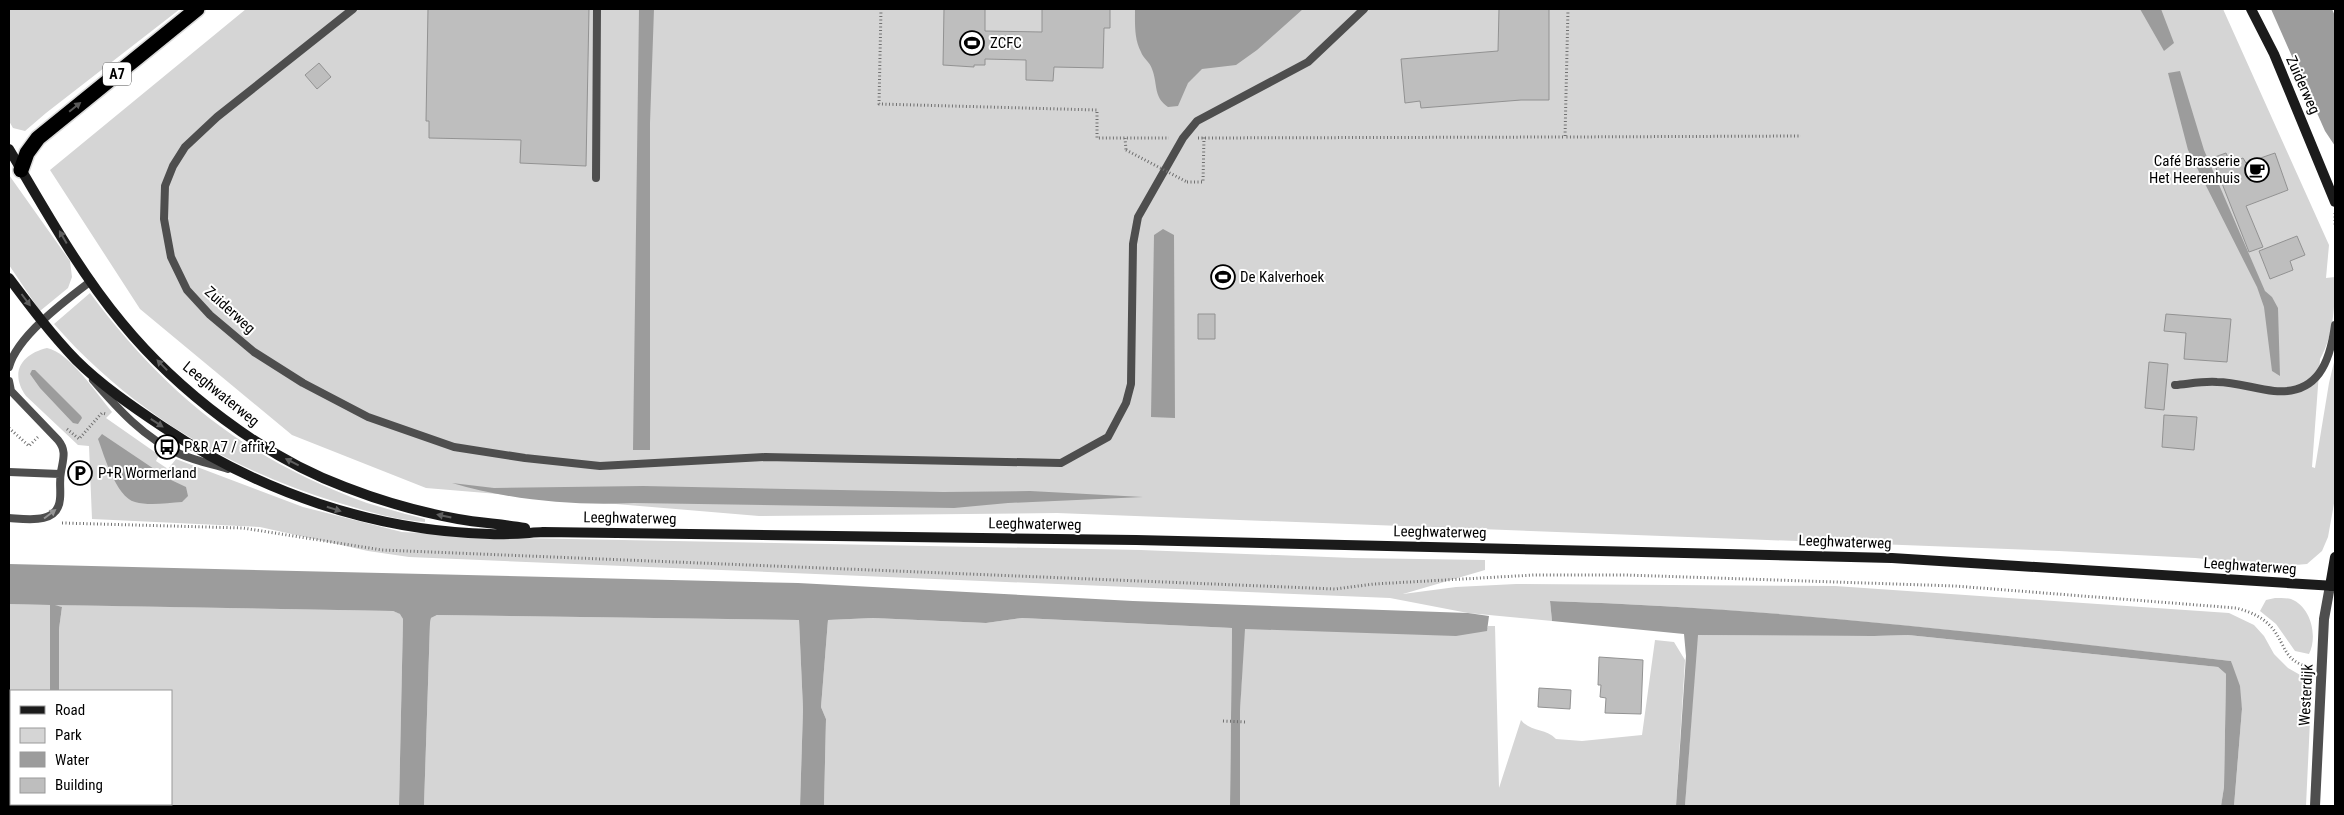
<svg xmlns="http://www.w3.org/2000/svg" width="2344" height="815" font-family="'Roboto Condensed',sans-serif">
  <rect width="100%" height="100%" fill="#fff"/>
  <path fill="#d5d5d5" d="M9,9H180L46,113L25,131L13,128L9,121Z
    M246,9H2223L2329,245L2326,278L2335,277C2335,303 2334,335 2320,359L2312,467L2315,468L2329,383L2335,358V498L2328,537L2322,551L2307,564L2283,566L2195,558L2059,551L1057,513L759,516L426,488L292,435L140,309L50,170Z
    M9,175L70,261L72,277L68,288L40,311L9,265Z
    M90,293C165,394 247,460 367,503C386,509 406,514 425,519V522C395,520 366,511 336,502C228,469 129,410 54,324Z
    M47,348C69,352 97,394 112,412L106,418L159,455L156,461L168,469L176,459L303,507L402,532L519,538L1141,550L1353,558L1485,560V570L1403,594L1456,587L1516,584L1835,586L2229,613L2254,625L2264,636L2274,654L2288,668L2309,680L2310,720L2306,806H2234L2242,709L2231,661C2004,636 1778,608 1550,601L1552,621L1468,613L1390,598L409,557L368,551L260,527L92,519L89,446L78,445L26,396C9,372 22,354 47,348Z
    M2275,598C2280,598 2287,598 2291,599C2311,607 2318,636 2309,654L2295,651L2276,624L2260,611L2266,600Z
    M9,604L393,611L401,614L403,619L399,806H57L58,804H171V691H59V629L62,607L51,605L50,691H11V804H47V806H9Z
    M437,615L799,620L803,709L800,806H424L430,623L431,618Z
    M873,618L986,623L1022,618L1232,628L1230,806H824L826,719L821,707L828,620Z
    M1488,626H1495L1499,788L1521,720C1530,732 1546,728 1556,739L1582,741L1642,735L1655,640L1674,642L1685,660L1676,806H1240V711L1244,629L1486,631Z
    M1697,635L1874,636L1908,635L2218,667L2226,674L2224,787L2221,806H1685Z"/>
  <path fill="#9c9c9c" d="M639,9H654L650,123V450H633Z
    M1135,9H1303L1257,50L1236,65L1202,69L1188,83L1178,106L1168,107C1153,97 1158,84 1152,69C1150,62 1143,58 1141,52C1134,39 1135,23 1135,9Z
    M2140,9H2161L2174,43L2164,51Z
    M2271,9H2332L2335,16V146L2325,131Z
    M2180,71L2204,150L2265,291L2272,297L2278,308L2280,376L2272,371L2264,307L2257,287L2188,150L2168,73Z
    M1163,229L1174,235L1175,418L1151,417L1154,235Z
    M32,370H35L81,416L82,418L78,424L73,423L40,388L30,374Z
    M102,434L169,479L186,487L188,496L182,502C167,503 149,506 135,502C116,497 104,455 98,439Z
    M452,483L494,488L643,486L943,492L1030,491L1143,497L1008,503L954,508L634,503C573,506 510,500 452,483Z
    M9,564L798,583L1133,601L1468,613L1489,616L1487,631L1456,636L1245,629L1240,711V806H1230L1232,628L1022,618L986,623L873,618L828,620L821,707L826,719L824,806H800L803,709L799,620L437,615L431,618L430,623L424,806H399L403,619L400,614L393,611L55,605L62,607L59,629V691H50V605L9,604Z
    M1550,601C1778,608 2004,635 2231,661L2240,686L2242,709L2234,806H2221L2224,787L2226,674L2218,667L1908,635L1874,636L1698,635L1685,806H1676L1686,656L1684,634L1552,621Z"/>
  <path fill="#bebebe" stroke="#929292" d="M428,9H589L586,166L520,163L521,140L429,138V121H426Z
    M944,9H985V31L1042,32V9H1110V28H1104L1103,68L1054,67L1053,81L1026,80V60L985,59V65H974V67L943,65Z
    M1499,9H1549V100H1521L1421,108L1420,101L1405,103L1401,59L1498,51Z
    M319,63L331,77L317,89L305,75Z
    M2226,153L2230,163L2243,158L2246,163L2275,153L2288,190L2246,206L2263,247L2249,252L2212,158Z
    M2297,236L2305,255L2290,261L2293,270L2270,279L2259,251Z
    M1198,314H1215V339H1198Z
    M2166,314L2231,319L2227,362L2184,359L2186,333L2164,331Z
    M2149,362L2168,364L2164,410L2145,408Z
    M2164,415L2197,417L2194,450L2162,447Z
    M1599,657L1643,660L1641,714L1605,713L1606,698L1600,697L1601,685H1598Z
    M1539,688L1571,690L1570,709L1538,707Z"/>
  <g fill="none" stroke-linecap="round" stroke-linejoin="round">
    <g stroke="#dbdbdb" stroke-width="18">
      <path id="highway" d="M21,170L27,153L38,138L197,9"/>
    </g>
    <path stroke="#707070" stroke-width="3" stroke-dasharray="1 2.5" stroke-linecap="butt" d="M881,9L879,104L1097,110V138H1169
      M1568,9L1565,137L1801,136
      M1125,138L1126,150
      M1198,138L1565,137
      M1187,182H1203L1204,137
      M2335,213V226
      M9,428L29,446L38,437
      M67,429L79,439L100,415L102,413L106,414
      M62,523L243,528L382,550L1335,589L1374,584L1534,575H1626L1955,586L2236,608C2251,612 2263,617 2273,629C2286,646 2284,661 2309,667
      M1223,721L1246,722"/>
    <path stroke="#4e4e4e" stroke-width="8" d="M353,9L217,117L185,147L173,166L165,186L164,219L171,257L187,290L210,315L254,352L303,383L368,417L454,447L525,458L600,466L765,457L1061,463L1108,437L1126,403L1131,384L1133,244L1138,217L1183,138L1197,121L1308,62L1364,9
      M596,178L597,9
      M9,367C17,336 66,300 91,281
      M93,380C117,408 145,439 180,454C196,461 212,464 228,469
      M9,381L11,391L58,440C67,451 63,459 61,472C59,481 61,490 60,499C58,525 26,519 9,518
      M2175,385C2188,384 2203,381 2217,382C2236,382 2255,389 2274,391C2318,395 2330,362 2335,325
      M9,472L60,474"/>
    <path stroke="#4e4e4e" stroke-width="10" d="M2315,806L2324,619L2330,586"/>
    <path stroke="#1b1b1b" stroke-width="10" d="M2251,9L2274,54L2335,202
      M9,149C44,208 78,270 122,323C177,390 263,457 345,487C381,501 419,512 458,519C480,523 502,524 525,528
      M9,278C30,306 51,334 76,360C101,385 133,407 163,427C260,492 373,531 490,534C507,535 525,533 543,532L1136,540L1892,558L2335,586
      M2330,586L2335,557"/>
    <use href="#highway" stroke="#000" stroke-width="15"/>
    <path stroke="#707070" stroke-width="3" stroke-dasharray="1 2.5" stroke-linecap="butt" d="M1126,150L1187,182"/>
  </g>
  <defs><path id="oneway-solid" d="M-6-.8H1V-3.2L6.5 0L1 3.2V.8H-6Z" transform="scale(1.25)"/></defs>
  <use fill="#595959" href="#oneway-solid" transform="translate(75 107) rotate(-39)"/>
  <g fill="#5f5f5f">
    <use href="#oneway-solid" transform="translate(63 237) rotate(-120)"/>
    <use href="#oneway-solid" transform="translate(26 300) rotate(53)"/>
    <use href="#oneway-solid" transform="translate(162 365) rotate(-134)"/>
    <use href="#oneway-solid" transform="translate(157 423) rotate(33)"/>
    <use href="#oneway-solid" transform="translate(292 462) rotate(-153)"/>
    <use href="#oneway-solid" transform="translate(334 509) rotate(17)"/>
    <use href="#oneway-solid" transform="translate(444 516) rotate(-168)"/>
  </g>
  <use fill="#959595" href="#oneway-solid" transform="translate(50 514) rotate(-37)"/>
  <defs>
    <g id="stadium-ring" transform="scale(1.25)"><circle r="9.5" fill="#fff" stroke="#000" stroke-width="1.5"/><path d="M0-5a6.5 5 0 1 0 0 10a6.5 5 0 1 0 0-10ZM-3.5-1.8h7v3.6h-7Z" fill="#000"/></g>
    <g id="cafe-ring" transform="scale(1.25)"><circle r="9.5" fill="#fff" stroke="#000" stroke-width="1.5"/><path d="M-5.5-4.5H6V0H3Q3 3.5 0 3.5H-2.5Q-5.5 3.5-5.5 0ZM3-3.2v2h1.7v-2ZM-6 4.5H4V6H-6Z" fill="#000"/></g>
    <g id="bus-ring" transform="scale(1.25)"><circle r="9.5" fill="#fff" stroke="#000" stroke-width="1.5"/><path d="M-5-6H5V4H4V6H2V4H-2V6H-4V4H-5ZM-3.5-4V0h7V-4ZM-3.5 1.2v1.5H-2V1.2ZM2 1.2v1.5H3.5V1.2Z" fill="#000"/></g>
    <g id="parking-ring" transform="scale(1.25)"><circle r="9.5" fill="#fff" stroke="#000" stroke-width="1.5"/><path d="M-3.5-5.5H1a3.5 3.5 0 0 1 0 7H-1V5.5H-3.5ZM-1-3.4V-.6H.8a1.4 1.4 0 0 0 0-2.8Z" fill="#000"/></g>
  </defs>
  <g fill-rule="evenodd">
    <use href="#stadium-ring" x="972" y="43"/>
    <use href="#cafe-ring" x="2257" y="170"/>
    <use href="#stadium-ring" x="1223" y="277"/>
    <use href="#bus-ring" x="167" y="447"/>
    <use href="#parking-ring" x="80" y="473"/>
  </g>
  <g text-anchor="middle" stroke-width="4" stroke-linejoin="round" paint-order="stroke">
    <rect fill="#fff" stroke="#4c4c4c" stroke-width="1" x="103" y="62.5" width="28" height="23" rx="4"/>
    <g font-size="14" font-weight="bold" fill="#000">
      <text x="117" y="79">A7</text>
    </g>
    <g font-size="15" fill="#000" stroke="#fff" text-anchor="start">
      <text x="990" y="48">ZCFC</text>
      <text x="2240" y="166" text-anchor="end">Café Brasserie<tspan x="2240" dy="17">Het Heerenhuis</tspan></text>
      <text x="1240" y="282">De Kalverhoek</text>
      <text x="184" y="452">P&amp;R A7 / afrit 2</text>
      <text x="98" y="478">P+R Wormerland</text>
    </g>
    <g font-size="15" fill="#000" stroke="#fff">
      <text transform="translate(2303 85) rotate(66)" y="5">Zuiderweg</text>
      <text transform="translate(230 310) rotate(42)" y="5">Zuiderweg</text>
      <text transform="translate(221 394) rotate(39)" y="5">Leeghwaterweg</text>
      <text transform="translate(630 518) rotate(1)" y="5">Leeghwaterweg</text>
      <text transform="translate(1035 524) rotate(1)" y="5">Leeghwaterweg</text>
      <text transform="translate(1440 532) rotate(1)" y="5">Leeghwaterweg</text>
      <text transform="translate(1845 542) rotate(2)" y="5">Leeghwaterweg</text>
      <text transform="translate(2250 566) rotate(4)" y="5">Leeghwaterweg</text>
      <text transform="translate(2306 695) rotate(-87)" y="5">Westerdijk</text>
    </g>
  </g>
  <rect width="2344" height="815" fill="none" stroke="#000000" stroke-width="20"/>
  <rect x="10" y="690" width="162" height="115" fill="#ffffff" stroke="#999999"/>
  <rect x="20" y="706" width="25" height="8" fill="#1b1b1b" stroke="#999999"/>
  <text x="55" y="715" font-size="15" fill="#000000">Road</text>
  <rect x="20" y="728" width="25" height="15" fill="#d5d5d5" stroke="#999999"/>
  <text x="55" y="740" font-size="15" fill="#000000">Park</text>
  <rect x="20" y="752" width="25" height="15" fill="#9c9c9c" stroke="#999999"/>
  <text x="55" y="765" font-size="15" fill="#000000">Water</text>
  <rect x="20" y="778" width="25" height="15" fill="#bebebe" stroke="#999999"/>
  <text x="55" y="790" font-size="15" fill="#000000">Building</text>
</svg>
